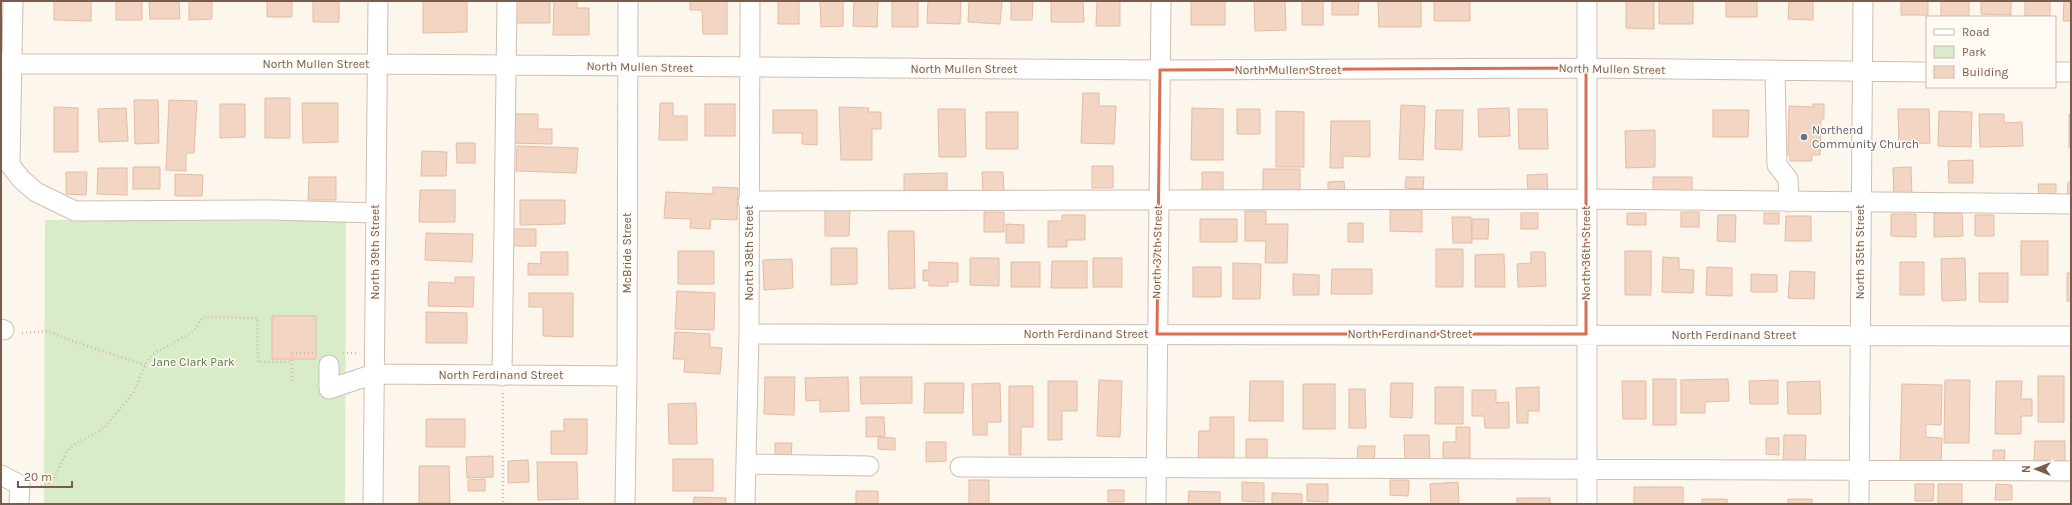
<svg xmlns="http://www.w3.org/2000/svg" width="2072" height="505" font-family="Karla,sans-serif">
  <rect width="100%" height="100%" fill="#fdf6ec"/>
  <path fill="#d8ecc9" d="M45,220L346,221L345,504H44Z"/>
  <path fill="#f3d5c3" stroke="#e6bba3" d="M54,1H91V21L54,20Z
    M116,1H142V20H116Z
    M149,1H179L180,19H150Z
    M189,1H212V19L189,20Z
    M267,1H292V17H267Z
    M313,1H339V22H313Z
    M423,1H467V32L423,33Z
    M515,1H550V23H515Z
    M554,1H577V8H589V35H553Z
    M690,1H727V34H703L702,10H690Z
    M778,1H799V24H778Z
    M820,1H843V26L821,27Z
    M854,1H878L877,27L853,26Z
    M892,1H918V27H892Z
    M928,1H961L960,24L927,23Z
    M969,1H1002L1000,24L968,22Z
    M1011,1H1033L1032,20H1011Z
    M1051,1H1083L1084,22H1051Z
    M1097,1H1120V26H1096Z
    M1191,1H1225V25H1191Z
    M1254,1H1285L1286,30L1255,31Z
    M1302,1H1323V25H1302Z
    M1332,1H1359L1358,15H1332Z
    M1378,1H1421V27H1379Z
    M1434,1H1470V21H1434Z
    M1626,1H1654V29L1626,28Z
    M1659,1H1693V24H1659Z
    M1726,1H1757V17H1726Z
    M1789,1H1813V20L1788,19Z
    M1901,1H1928V15H1901Z
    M1941,1H1969V17H1941Z
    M1981,1H2011V15L1981,14Z
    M2025,1H2050V16H2025Z
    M2064,1H2071V21H2063Z
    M1083,93H1099V106H1116L1114,144L1081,143Z
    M265,98H290V138H265Z
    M134,100H158L159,143L135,144Z
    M169,100L197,101L194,153H186V171L166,170Z
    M302,103H338V142L303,143Z
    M660,103H673V116H687V140H659Z
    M220,104H245V137L220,138Z
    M705,104H735V136H705Z
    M1813,104H1824V119H1821L1820,155H1812V161H1790V155H1788L1789,106L1813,107Z
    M1401,105L1425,106L1423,160L1399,159Z
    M54,107L78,108V152H54Z
    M839,107L869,108L868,112H881V129H872V160H841Z
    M126,108L128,141L99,142L98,109Z
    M1192,108L1223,109V160H1191Z
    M1509,108L1510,136L1479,137L1478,109Z
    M938,109H965L966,157H939Z
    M1237,109H1260V134H1237Z
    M1518,109H1547L1548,149H1519Z
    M1898,109H1929L1930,143L1899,144Z
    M773,110H817V145L802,144V133H773Z
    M1436,110H1463L1462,150L1435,149Z
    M1713,110H1749L1748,137H1713Z
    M1276,111L1304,112V167H1276Z
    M1939,111L1972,112L1971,147L1938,146Z
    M986,112H1018V149H986Z
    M510,114H538V129H552V144L510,143Z
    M1979,114H2004V123L2022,122L2023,146L1980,147Z
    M2069,114H2071V148H2069Z
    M1331,121H1370V157L1343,156V168H1330Z
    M1655,130V167L1626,168L1625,131Z
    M456,143H475V163H457Z
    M517,146L578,148L576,173L516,171Z
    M422,151L447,152L446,176H421Z
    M1973,160V183H1949L1948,161Z
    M1092,166H1113V188H1092Z
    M133,167H160V189H133Z
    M1911,167L1912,196L1894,197L1893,168Z
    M98,168H127V195L97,194Z
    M1263,169H1300V194L1263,193Z
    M66,172H87L86,195L66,194Z
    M982,172H1003L1004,192L983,193Z
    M1202,172H1223V193H1202Z
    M947,173V193H904V174Z
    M175,174L203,175L202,196H175Z
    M1547,174L1548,195L1528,196L1527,175Z
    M309,177H336V200H308Z
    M1406,177H1424L1423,189L1405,188Z
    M1653,177H1692V196L1653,197Z
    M1344,181L1345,194L1328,195V182Z
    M2068,182H2071V197H2067Z
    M2038,184H2056V197L2039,198Z
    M713,187L738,188L737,220L711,219L710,229L690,228L691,219L664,218L666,192L713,194Z
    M420,190H455V222H419Z
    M520,200H565V224L520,225Z
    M825,209H850L849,236H825Z
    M1390,210H1422V232L1390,231Z
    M1245,211H1266V224H1288L1287,263H1265L1266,241H1245Z
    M984,212H1004V232H984Z
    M1681,212H1699V227H1681Z
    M1521,213H1538V229H1521Z
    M1627,213H1646V225H1627Z
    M1764,213H1779V224H1764Z
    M1934,213H1962L1963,236L1934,237Z
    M1891,214H1916V237L1891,236Z
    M1062,215H1085V240H1067V247H1048V221H1062Z
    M1718,215H1736L1735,242L1717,241Z
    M1975,215H1994V236H1975Z
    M1786,216H1811V241H1785Z
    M1452,217H1471L1472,243H1453Z
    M1200,219H1237V242H1200Z
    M1472,219H1489L1488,239H1472Z
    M1348,223H1363V242H1348Z
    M1006,224L1024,225V243H1006Z
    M511,229H536V246H511Z
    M888,231H914L915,288L889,289Z
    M426,233L473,234L472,262L425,260Z
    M2021,241H2048V275H2021Z
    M831,248H857V284L831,285Z
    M1436,249H1463V287H1436Z
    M678,251H714V284H678Z
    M1625,251H1651V295H1625Z
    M541,252H568V275H528V263L541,264Z
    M1531,252H1545L1546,286L1518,287L1517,264L1531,263Z
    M1504,254L1505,287H1475V255Z
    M1663,257L1679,258V269L1694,270L1693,293L1662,292Z
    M970,258H999V286L970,285Z
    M1093,258H1122V287H1093Z
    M1965,258L1966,300L1942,301L1941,259Z
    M792,259L793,288L764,290L763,260Z
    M1052,261H1087V288H1051Z
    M929,262L958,263V282H948V286H929V281H923V270H929Z
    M1011,262H1040V287H1011Z
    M1900,262H1924V295H1900Z
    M1233,263L1261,264L1260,299H1233Z
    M1193,267H1221V297H1193Z
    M1707,267L1732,268V296L1706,295Z
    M1332,269H1372V294H1331Z
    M1790,271L1815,272L1814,299L1788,298Z
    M1979,273H2008V302H1979Z
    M2067,273H2071V301H2067Z
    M1293,274L1319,275V295H1293Z
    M1751,274L1777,275V292H1751Z
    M455,277H474L473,307L428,306L429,282L455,283Z
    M677,291L715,293L714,330L675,329Z
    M529,293H573V337L543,336V307H529Z
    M426,312L467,313V343H426Z
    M272,316H316V359H272Z
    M675,332L710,334V347L722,348L720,374L684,372L685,359H673Z
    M2038,376H2064V422H2038Z
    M765,377H795L794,415L764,414Z
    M848,377L849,411L820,412V400L806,401L805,378Z
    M860,377H912V403L861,404Z
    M1653,379H1676V425H1653Z
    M1728,379L1729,401L1705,402V413H1681V380Z
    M1099,380L1122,381L1120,437L1097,436Z
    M1778,380V404H1750L1749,381Z
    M1945,380H1970L1969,443H1944Z
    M1048,381H1077V411H1062V440H1048Z
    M1250,381H1283V421H1249Z
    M1622,381H1646V419H1623Z
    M1820,381L1821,414H1788L1787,382Z
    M1996,381H2022L2021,399H2032V416H2021V434H1995Z
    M925,383H964L963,413H924Z
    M1000,383L1001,422H987V435H973L972,384Z
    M1391,383H1413L1412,418L1390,417Z
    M1303,384H1335V429H1303Z
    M1902,384L1942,385L1941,425L1926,424V437L1942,438L1941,464L1900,463Z
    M1009,386H1033V427H1021V455H1009Z
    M1435,387H1463V424H1435Z
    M1539,387V411H1528V423H1517L1516,388Z
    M1349,389H1365L1366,428H1349Z
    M1472,390H1496V403L1509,402V428H1485L1484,416H1472Z
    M696,403L697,444H669L668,404Z
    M866,417H884L885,436L866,437Z
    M1210,417H1234V460H1198L1199,431H1210Z
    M426,419H465V447H426Z
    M564,419H587V454H551V431H564Z
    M1456,427H1470V458H1443V442H1456Z
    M1404,435H1429L1430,462H1405Z
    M1784,435H1806L1805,464H1783Z
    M878,437L895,438V450L878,449Z
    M1766,438H1779V455L1766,454Z
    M1246,439H1267V462L1246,461Z
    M2035,441H2065V461H2034Z
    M926,442H946V461L926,462Z
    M775,443H792L791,458H775Z
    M1358,446H1375L1374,464H1357Z
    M1993,450H2005L2004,467H1993Z
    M493,456V477L467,478L466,457Z
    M673,459H713V491H673Z
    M528,460L529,482L508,483V461Z
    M537,462H577L578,499L538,500Z
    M419,466H449L450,503H419Z
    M485,479V491H468V480Z
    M969,480H989V504H969Z
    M1390,480H1409L1408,496L1390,495Z
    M1242,482L1264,483V502L1242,501Z
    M1458,482L1459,504H1431L1430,484Z
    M1307,484H1328V502L1307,501Z
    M1915,484H1934L1933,501H1915Z
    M1938,484H1962V504H1938Z
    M1996,484L2012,485V500H1995Z
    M1634,487H1683V504H1634Z
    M1108,490H1124V502H1108Z
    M856,491H878V504H856Z
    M1189,491L1220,492V504H1188Z
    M1272,493L1302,494V504H1272Z
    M694,497L726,498V504H693Z
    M1517,498H1550V504H1517Z
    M1702,499H1727V504H1702Z
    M1788,499H1812V504H1788Z"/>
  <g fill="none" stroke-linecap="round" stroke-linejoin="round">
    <g stroke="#d1beb0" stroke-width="21">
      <path id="minor" d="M13,1L10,165L21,179L36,192L75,211L273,210L375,213
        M1,64H378L1160,70L1586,68L1927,72
        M1775,71L1777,165L1788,179L1789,202
        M2055,72H2071
        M748,201L1586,199L2071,204
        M1,329L4,330
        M749,334L2071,336
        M329,365V389L374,374L627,376
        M502,376L507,1
        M746,464L869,466
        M960,467L2071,471
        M1,475L20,485L19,504
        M373,504L378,1
        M625,504L627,376L628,1
        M745,504L749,334L750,1
        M1156,504L1161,1
        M1587,504V1
        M1859,504L1863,1"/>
    </g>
    <path stroke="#d9b8a5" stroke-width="2.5" stroke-dasharray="1 3" stroke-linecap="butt" d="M22,333L48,331L75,342L145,365
      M343,353H356
      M292,381V353H316
      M503,393V504
      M37,487L52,482L67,451L76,443L94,434L106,426L134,392L146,363L153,354L193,332L203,317L257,318L258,362H292"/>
    <use href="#minor" stroke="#fff" stroke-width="19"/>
  </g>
  <path fill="none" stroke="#dc6d51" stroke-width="3" stroke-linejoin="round" d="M1586,68V334H1157L1160,70Z"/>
  <circle fill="#6b7280" stroke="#fffaf3" stroke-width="1.5" cx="1804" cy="137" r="4"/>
  <g text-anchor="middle" stroke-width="3" stroke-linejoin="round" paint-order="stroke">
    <g font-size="12" fill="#7a5c4d" stroke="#fffaf3">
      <text x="316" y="68">North Mullen Street</text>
      <text transform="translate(640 67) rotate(1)" y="4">North Mullen Street</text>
      <text x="964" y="73">North Mullen Street</text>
      <text transform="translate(1612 69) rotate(1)" y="4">North Mullen Street</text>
      <text x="1288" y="74">North Mullen Street</text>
      <text transform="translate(375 252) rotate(-90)" y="4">North 39th Street</text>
      <text transform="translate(1157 252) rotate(-89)" y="4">North 37th Street</text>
      <text transform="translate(1860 252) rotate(-90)" y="4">North 35th Street</text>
      <text transform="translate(627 253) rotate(-90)" y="4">McBride Street</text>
      <text transform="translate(749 253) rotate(-90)" y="4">North 38th Street</text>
      <text transform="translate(1586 253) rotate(-90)" y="4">North 36th Street</text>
      <text x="1086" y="338">North Ferdinand Street</text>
      <text x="1410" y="338">North Ferdinand Street</text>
      <text x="1734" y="339">North Ferdinand Street</text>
      <text x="501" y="379">North Ferdinand Street</text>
    </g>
    <g font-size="12" fill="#5b616d" stroke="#fffaf3" text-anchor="start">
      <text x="1812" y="134">Northend<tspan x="1812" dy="14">Community Church</tspan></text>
    </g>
    <g font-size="12" fill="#537a41" stroke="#fffaf3">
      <text x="193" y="366">Jane Clark Park</text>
    </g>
  </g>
  <rect width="2072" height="505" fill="none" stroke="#7a5c4d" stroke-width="4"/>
  <rect x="1926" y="16" width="130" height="72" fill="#fffaf3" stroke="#cabbb1"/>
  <rect x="1934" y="29" width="20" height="6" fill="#ffffff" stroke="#cabbb1"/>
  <text x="1962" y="36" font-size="12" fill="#7a5c4d">Road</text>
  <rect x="1934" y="46" width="20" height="12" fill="#d8ecc9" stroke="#cabbb1"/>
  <text x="1962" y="56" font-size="12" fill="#7a5c4d">Park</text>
  <rect x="1934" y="66" width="20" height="12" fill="#f3d5c3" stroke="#cabbb1"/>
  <text x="1962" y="76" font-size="12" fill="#7a5c4d">Building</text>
  <g transform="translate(2036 469) rotate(270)" stroke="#fffaf3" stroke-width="3" paint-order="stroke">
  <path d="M0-3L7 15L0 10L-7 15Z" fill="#7a5c4d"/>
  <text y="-6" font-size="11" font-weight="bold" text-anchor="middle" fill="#7a5c4d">N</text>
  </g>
  <path d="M18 481v6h54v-6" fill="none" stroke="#7a5c4d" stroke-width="2"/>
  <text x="24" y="481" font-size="12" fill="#7a5c4d" stroke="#fffaf3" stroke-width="3" paint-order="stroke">20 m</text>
</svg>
